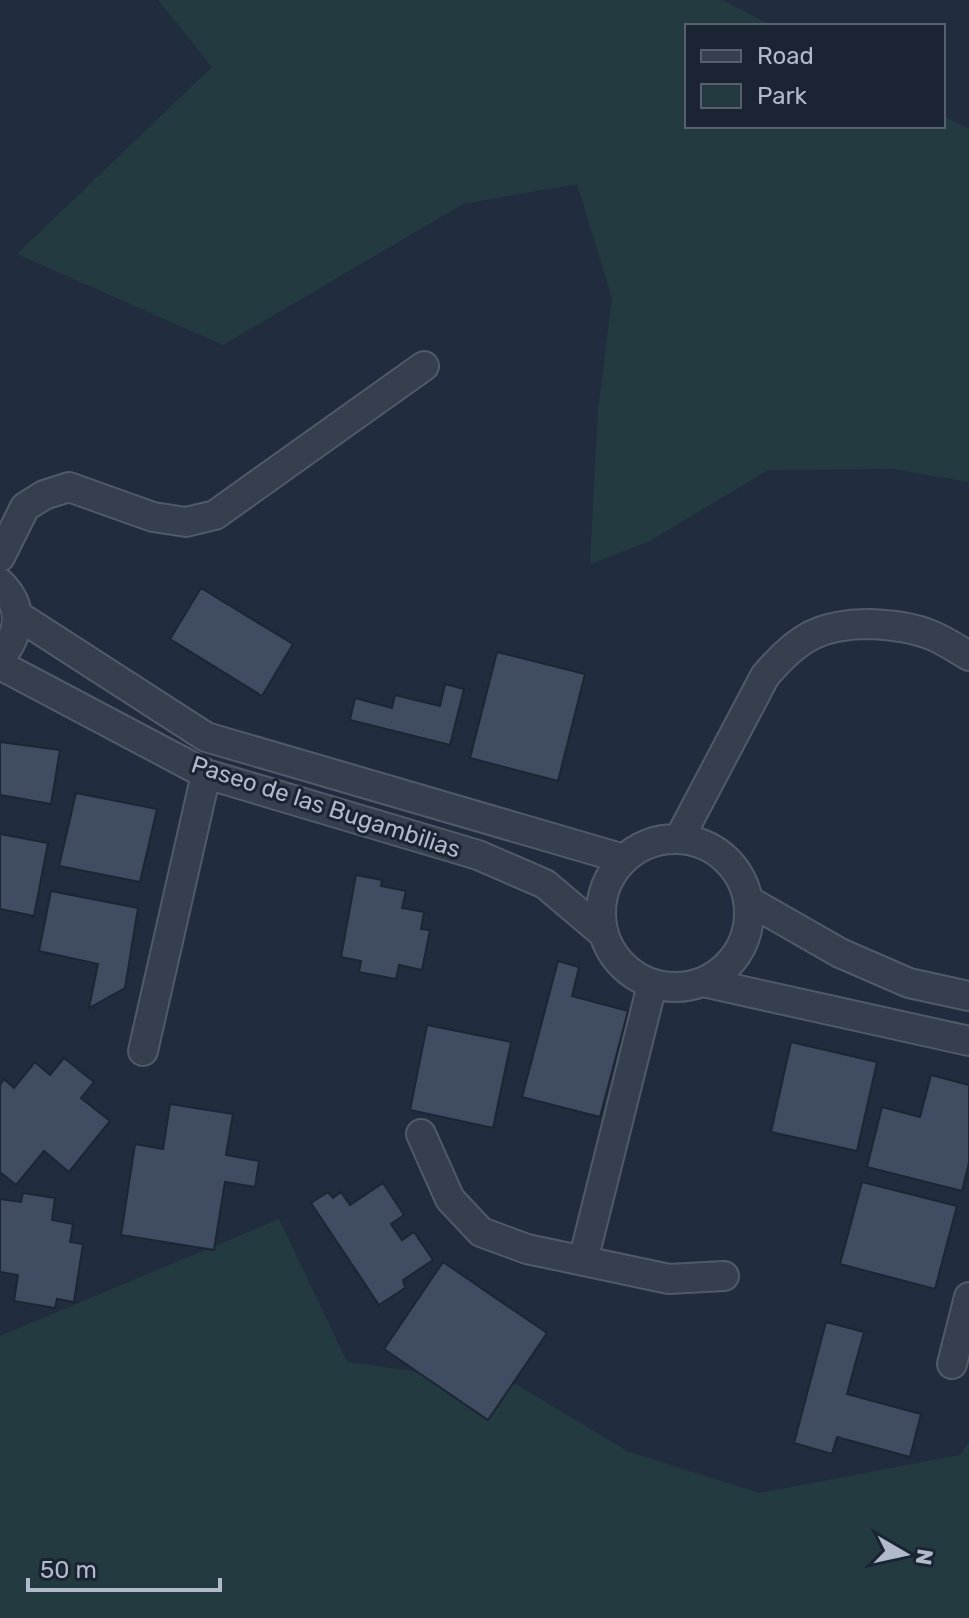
<svg xmlns="http://www.w3.org/2000/svg" width="969" height="1618" font-family="Rubik,sans-serif">
  <rect width="100%" height="100%" fill="#212d3f"/>
  <path fill="#233b40" d="M158,0H723L772,26H687V126H943V116L969,129V482L893,469L768,470L648,542L590,564L598,411L612,298L577,184L463,204L223,345L17,254L212,67Z
    M279,1219L347,1362L517,1385L629,1452L759,1493L960,1455L969,1442V1618H0V1336Z"/>
  <path fill="#3f4c61" stroke="#1c2635" stroke-width="2" d="M201,588L293,644L262,696L170,639Z
    M497,652L585,674L558,781L470,758Z
    M445,684L464,689L450,745L350,720L355,698L392,708L395,695L440,706Z
    M0,742L60,750L51,804L0,795Z
    M76,793L157,809L140,882L59,866Z
    M0,834L48,843L34,916L0,909Z
    M356,875L382,880L381,886L406,891L402,908L424,912L421,929L430,930L422,970L399,965L396,979L359,972L361,961L341,957Z
    M51,891L138,908L125,988L89,1008L98,964L39,951Z
    M558,961L579,967L572,996L628,1011L600,1117L522,1097Z
    M427,1025L511,1042L493,1128L410,1110Z
    M791,1042L877,1062L857,1151L771,1132Z
    M64,1058L94,1082L81,1098L110,1121L69,1172L44,1151L16,1185L0,1172V1085L4,1079L14,1088L35,1062L50,1075Z
    M931,1075L969,1085V1163L962,1191L867,1167L882,1107L920,1117Z
    M170,1104L233,1114L226,1155L259,1161L255,1187L225,1182L214,1250L121,1235L135,1144L163,1149Z
    M862,1182L957,1206L935,1289L840,1264Z
    M383,1183L404,1215L391,1224L402,1240L414,1232L433,1260L403,1280L405,1288L379,1305L311,1203L328,1192L333,1198L341,1192L350,1205Z
    M23,1193L55,1198L52,1220L73,1224L70,1242L83,1244L74,1302L57,1299L55,1308L14,1301L18,1275L0,1272V1199L21,1202Z
    M443,1262L547,1333L488,1420L384,1349Z
    M826,1322L864,1332L847,1394L921,1414L910,1457L837,1437L832,1454L794,1443Z"/>
  <g fill="none" stroke-linecap="round" stroke-linejoin="round">
    <g stroke="#505a69" stroke-width="32">
      <path id="minor" d="M0,557L25,507L44,495L69,487L153,517L186,522L215,515L424,366
        M0,583C25,607 20,634 0,658
        M17,615L206,737L624,859
        M0,665L206,774L478,855L545,884L604,934
        M601 913a74 74 0 1 1 148 0a74 74 0 1 1-148 0Z
        M679,839L765,676C797,638 820,624 870,624C892,625 911,627 931,635C944,640 957,649 969,656
        M749,901L840,953L909,983L969,996
        M703,982L969,1041
        M143,1051L206,774
        M421,1134L450,1199L481,1232L527,1249L669,1279L724,1276
        M583,1261L652,985
        M952,1364L969,1297"/>
    </g>
    <use href="#minor" stroke="#353f4e" stroke-width="28"/>
  </g>
  <g text-anchor="middle" stroke-width="6" stroke-linejoin="round" paint-order="stroke">
    <g font-size="24" fill="#b0baca" stroke="#1a2433">
      <text transform="translate(326 807) rotate(18)" y="8">Paseo de las Bugambilias</text>
    </g>
  </g>
  <rect x="685" y="24" width="260" height="104" fill="#1a2433" stroke="#56606f" stroke-width="2"/>
  <rect x="701" y="50" width="40" height="12" fill="#353f4e" stroke="#56606f" stroke-width="2"/>
  <text x="757" y="64" font-size="24" fill="#b0baca">Road</text>
  <rect x="701" y="84" width="40" height="24" fill="#233b40" stroke="#56606f" stroke-width="2"/>
  <text x="757" y="104" font-size="24" fill="#b0baca">Park</text>
  <g transform="translate(905 1554) rotate(99)" stroke="#1a2433" stroke-width="6" paint-order="stroke">
  <path d="M0-6L14 30L0 20L-14 30Z" fill="#b0baca"/>
  <text y="-12" font-size="22" font-weight="bold" text-anchor="middle" fill="#b0baca">N</text>
  </g>
  <path d="M28 1578v12h192v-12" fill="none" stroke="#b0baca" stroke-width="4"/>
  <text x="40" y="1578" font-size="24" fill="#b0baca" stroke="#1a2433" stroke-width="6" paint-order="stroke">50 m</text>
</svg>
